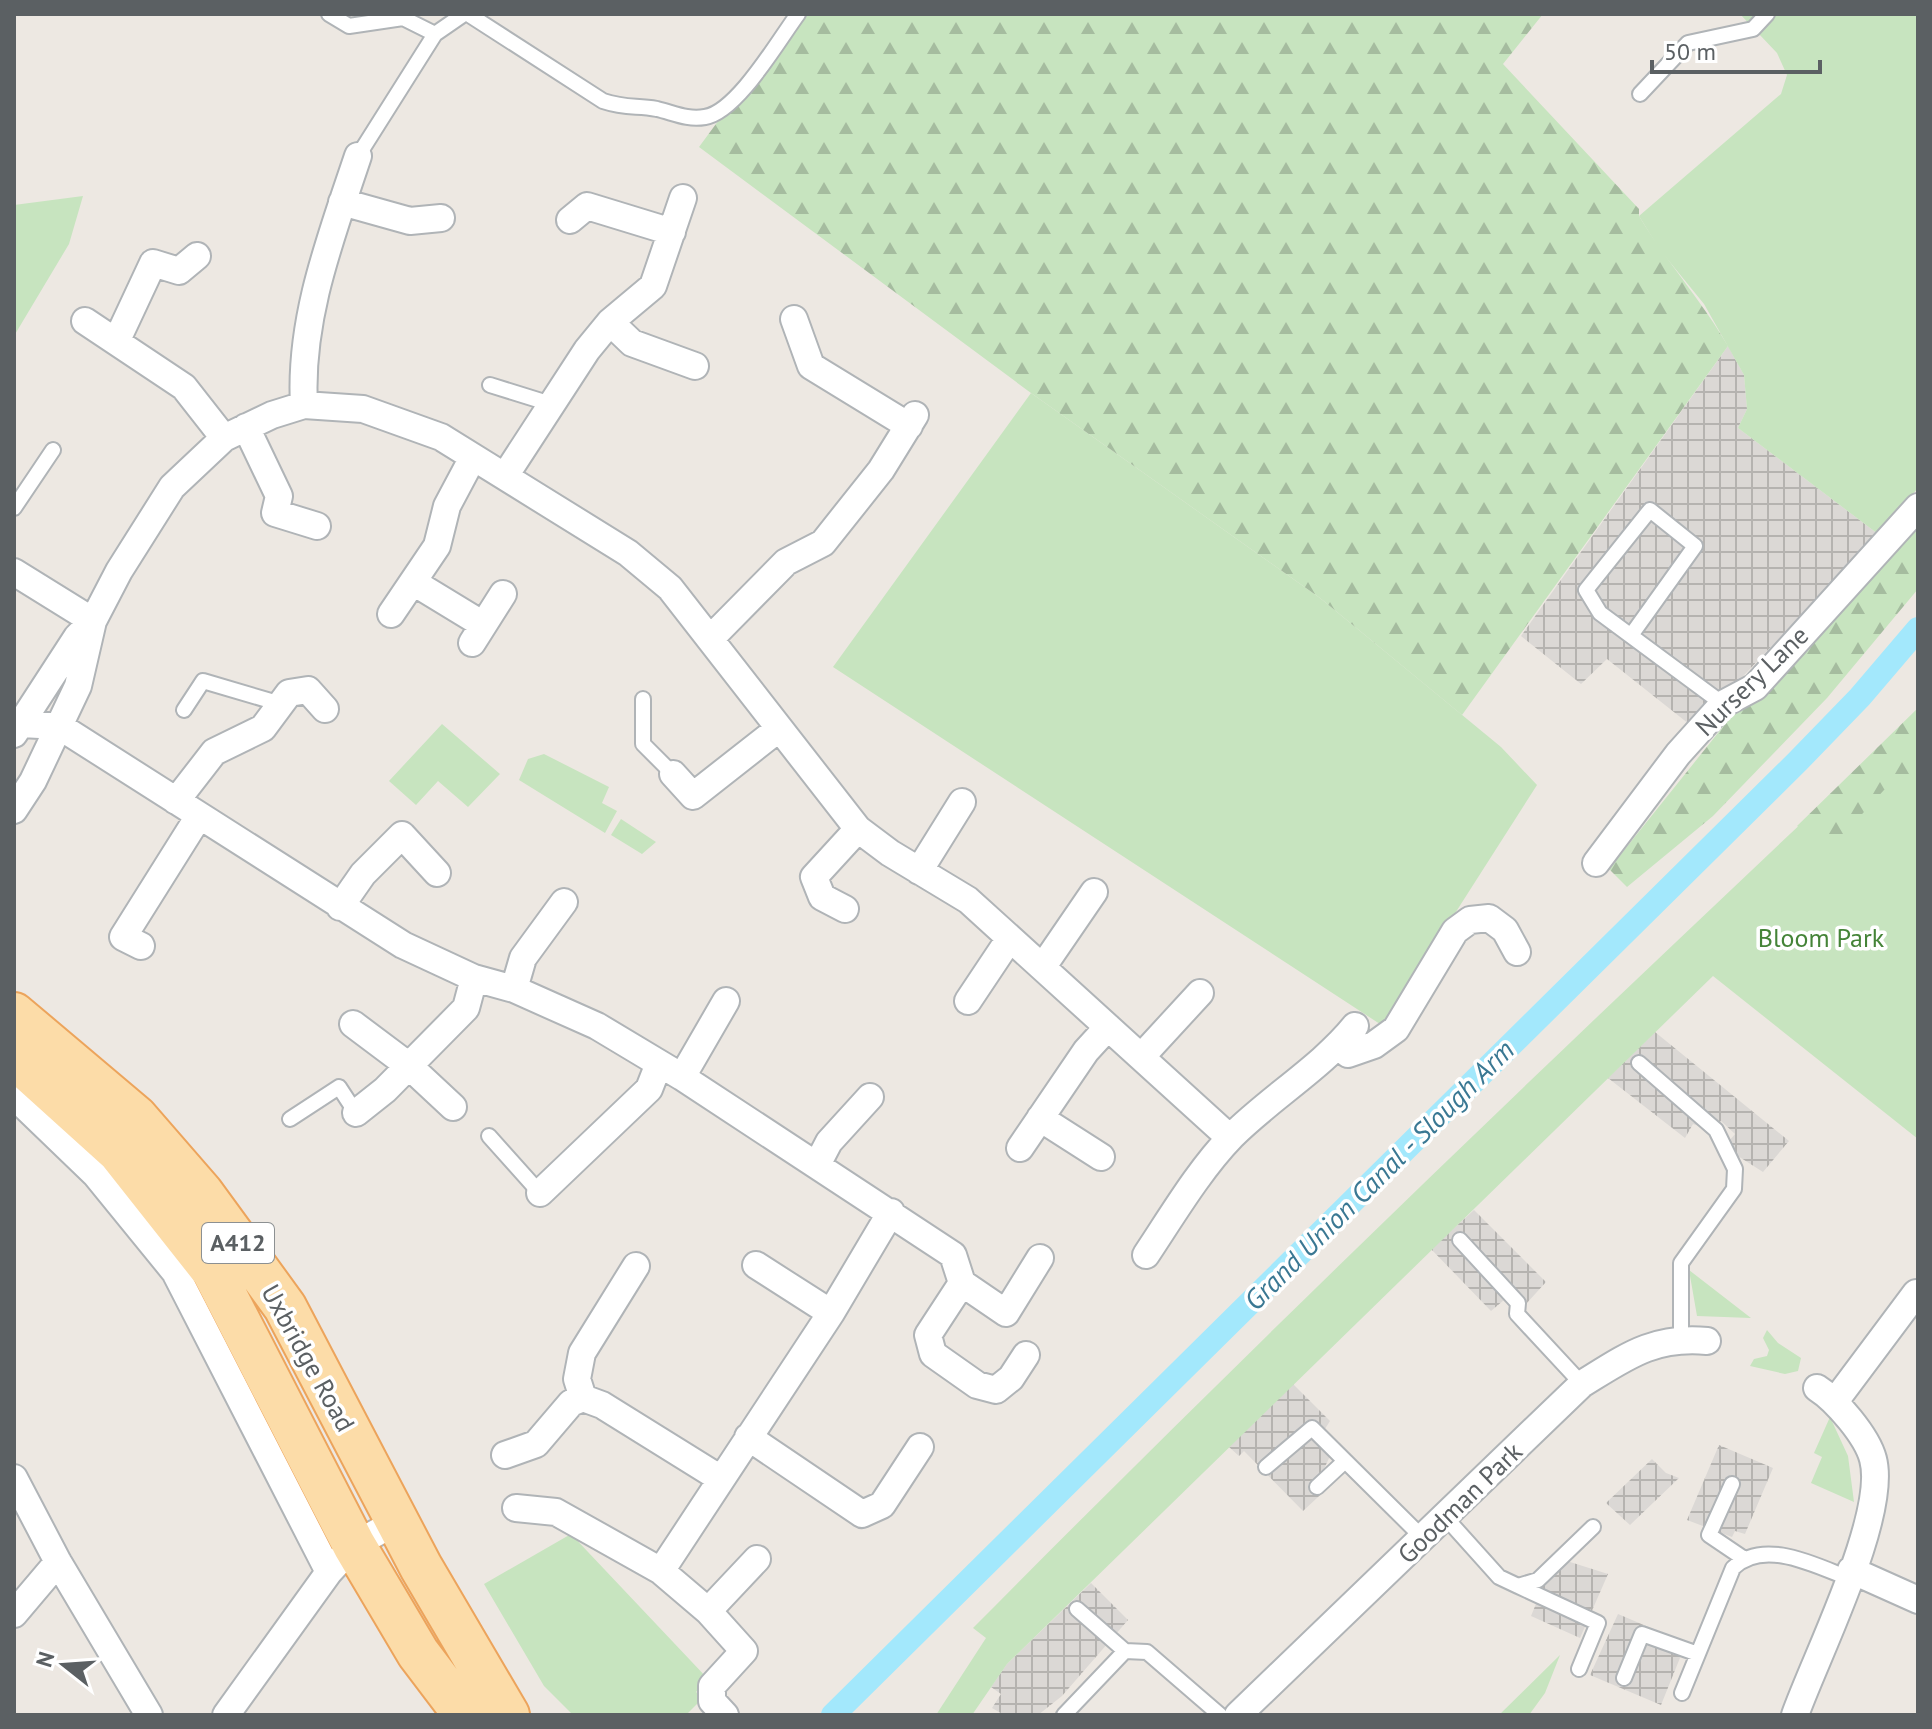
<svg xmlns="http://www.w3.org/2000/svg" width="1932" height="1729" font-family="'PT Sans',sans-serif">
  <defs>
    <pattern id="industrial-grid" width="8" height="8" patternUnits="userSpaceOnUse" patternTransform="scale(2)"><rect width="8" height="8" fill="#dbd8d5"/><path d="M0 4h8M4 0v8" fill="none" stroke="#b5b3b0"/></pattern>
    <pattern id="forest-firs" width="22" height="20" patternUnits="userSpaceOnUse" patternTransform="scale(2)"><rect width="22" height="20" fill="#c7e4bf"/><path d="M5 1l3.5 6h-7zM16 11l3.5 6h-7z" fill="#a5bc9f"/></pattern>
  </defs>
  <rect width="100%" height="100%" fill="#ede8e2"/>
  <path fill="url(#industrial-grid)" d="M1728,346L1744,375L1747,409L1738,428L1878,534L1694,728L1607,659L1581,684L1521,636Z
    M1655,1032L1789,1141L1763,1172L1730,1151L1729,1141L1735,1134L1721,1121L1708,1129L1693,1124L1685,1138L1608,1078Z
    M1474,1210L1546,1282L1526,1304L1513,1307L1504,1300L1491,1311L1431,1249Z
    M1293,1384L1330,1421L1318,1440L1330,1456L1323,1471L1331,1485L1303,1511L1244,1451L1239,1456L1229,1447Z
    M1719,1445L1773,1468L1745,1534L1735,1531L1732,1537L1687,1520Z
    M1652,1459L1666,1473L1679,1478L1630,1525L1606,1503Z
    M1567,1561L1608,1574L1580,1638L1531,1616L1547,1577Z
    M1091,1583L1128,1620L1062,1696L1038,1715H1004L992,1708L1001,1694L991,1687L1007,1664Z
    M1618,1614L1686,1643L1661,1705L1590,1675Z"/>
  <path fill="#c7e4bf" d="M1740,14H1918V488L1878,534L1738,428L1747,409L1744,375L1704,304L1660,250L1639,216L1781,94L1787,75L1777,53Z
    M83,196L69,244L14,336V205Z
    M1031,393L1320,598L1501,747L1537,785L1383,1026L833,667Z
    M1918,708V1139L1713,976L1007,1664L972,1715H936L986,1638L973,1628C1273,1325 1581,1030 1892,738Z
    M442,724L500,774L468,807L438,781L416,805L389,781Z
    M544,754L609,787L602,803L617,811L605,833L519,780L528,759Z
    M621,819L656,842L642,854L611,835Z
    M1689,1270L1751,1318L1697,1316Z
    M1767,1330L1778,1343L1801,1358L1798,1371L1785,1374L1750,1366L1754,1359L1767,1356L1769,1350L1763,1338Z
    M1830,1417L1848,1456L1854,1502L1811,1483L1822,1457L1814,1453Z
    M571,1534L708,1679L696,1692L703,1698L686,1715H573L544,1686L484,1584Z
    M1560,1655L1545,1693L1529,1715H1499Z"/>
  <path fill="url(#forest-firs)" d="M797,14H1543L1503,64L1639,209V216C1666,261 1701,300 1728,346L1462,715L1320,598L1031,393L699,147Z
    M1918,501V589L1827,698L1713,816L1627,887L1609,869L1730,718Z
    M1918,708V775L1884,790L1833,846L1797,826Z"/>
  <g fill="none" stroke-linecap="round" stroke-linejoin="round">
    <path stroke="#a3e8fc" stroke-width="24" d="M833,1715L1798,761L1860,697L1918,629"/>
    <g stroke="#b0b4b7" stroke-width="18">
      <path id="service" d="M329,14L349,26L403,18L435,34
        M468,14L603,101C627,109 636,105 657,109C674,113 687,120 705,117C737,112 778,41 798,14
        M1640,94L1688,43L1753,29L1767,14
        M358,156L435,34L464,14
        M490,385L551,404
        M14,508L53,450
        M1632,634L1695,546L1650,510L1586,590L1600,613L1723,704
        M643,699V744L673,774
        M184,710L203,681L281,704
        M1639,1063L1716,1130L1735,1169L1734,1189L1681,1263V1339
        M290,1119L339,1087L356,1113
        M489,1136L540,1193
        M1460,1240L1518,1303L1517,1314L1582,1384
        M1266,1467L1312,1428L1424,1539
        M1732,1484L1709,1535L1743,1558
        M1317,1487L1345,1461
        M1446,1518L1499,1577L1518,1586L1538,1580L1593,1527
        M1518,1586L1598,1623L1579,1669
        M1077,1609L1125,1651
        M1624,1678L1642,1634L1698,1654
        M1682,1693L1733,1568C1763,1538 1815,1565 1848,1578
        M1064,1715L1125,1651L1147,1652L1220,1715"/>
    </g>
    <g stroke="#b0b4b7" stroke-width="30">
      <path id="minor" d="M342,202L410,221L441,218
        M570,220L587,206L672,232
        M794,319L811,366L909,426
        M85,321L184,387L224,438
        M610,322L632,343L695,366
        M117,340L153,263L179,271L197,256
        M304,405C299,319 331,237 358,156
        M246,427L279,496L275,513L317,526
        M505,476L587,350L610,322L653,286L683,198
        M14,572L93,621
        M413,582L482,624
        M391,614L437,546L447,506L472,459
        M711,638L786,562L823,543L881,470L915,415
        M472,643L503,594
        M21,724L59,726L403,945L474,978L514,989L597,1026L682,1077L953,1255L962,1283L1006,1313L1040,1258
        M14,734L77,637L88,626
        M673,774L693,796L777,730
        M176,801L214,752L263,728L289,693L308,690L325,709
        M14,810L33,781L78,686L93,621L119,571L172,487L224,438L272,415L304,405L363,409L441,437L628,553L670,588L858,829L890,853L968,900L1230,1138
        M1596,863L1678,754L1723,704L1755,687L1918,507
        M919,871L962,802
        M340,907L363,874L402,835L437,873
        M845,909L822,897L814,877L858,829
        M141,946L123,937L199,816
        M1044,965L1094,892
        M514,989L523,958L564,902
        M968,1001L1010,938
        M353,1024L409,1066L453,1107
        M1348,1054L1374,1045L1396,1029L1455,931L1470,920L1489,918L1505,930L1517,952
        M1142,1056L1200,993
        M682,1077L726,1001
        M14,1096L96,1175L175,1272L329,1572
        M356,1113L385,1090L466,1008L474,978
        M1040,1118L1101,1157
        M1020,1148L1086,1051L1108,1027
        M818,1163L829,1142L870,1097
        M540,1193L649,1089L658,1066
        M1146,1255C1172,1216 1199,1170 1232,1136C1270,1098 1322,1067 1355,1026
        M756,1265L831,1313
        M962,1283L928,1335L933,1354L977,1385L996,1390L1011,1378L1026,1355
        M583,1398L577,1379L582,1353L636,1266
        M1836,1400L1916,1293
        M748,1437L862,1514L882,1505L920,1447
        M505,1455L536,1444L571,1403L583,1398L602,1405L721,1479
        M14,1478L58,1562L149,1715
        M516,1508L556,1512L661,1571L831,1313L891,1212
        M1851,1570L1918,1600
        M661,1571L708,1611L744,1651L712,1686V1701L725,1715
        M708,1611L757,1559
        M14,1614L58,1562
        M226,1715L329,1572L354,1545L396,1522
        M1238,1715L1582,1384C1626,1357 1653,1336 1707,1341
        M1795,1715C1816,1656 1888,1515 1873,1459C1867,1436 1836,1400 1817,1388"/>
    </g>
    <g stroke="#eca45c" stroke-width="46">
      <path id="primary" d="M14,1014L136,1117L202,1193L285,1307L421,1567L508,1715
        M14,1057L119,1152L213,1271L354,1545L418,1653L465,1715"/>
    </g>
    <use href="#service" stroke="#fff" stroke-width="14"/>
    <use href="#minor" stroke="#fff" stroke-width="26"/>
    <use href="#primary" stroke="#fcdca8" stroke-width="42"/>
  </g>
  <g text-anchor="middle" stroke-width="7" stroke-linejoin="round" paint-order="stroke">
    <rect fill="#fff" stroke="#8c9092" stroke-width="2" x="202" y="1223" width="72" height="40" rx="6"/>
    <g font-size="24" font-weight="bold" fill="#5b6063">
      <text x="238" y="1251">A412</text>
    </g>
    <g font-size="26" fill="#5b6063" stroke="#fff">
      <text transform="translate(1752 681) rotate(-44)" y="9">Nursery Lane</text>
      <text transform="translate(308 1358) rotate(61)" y="9">Uxbridge Road</text>
      <text transform="translate(1460 1503) rotate(-44)" y="9">Goodman Park</text>
    </g>
    <g font-size="26" fill="#458438" stroke="#fff">
      <text x="1821" y="947">Bloom Park</text>
    </g>
    <g font-size="28" font-style="italic" fill="#3a7893" stroke="#fff">
      <text transform="translate(1379 1175) rotate(-45)" y="10">Grand Union Canal - Slough Arm</text>
    </g>
  </g>
  <rect width="1932" height="1729" fill="none" stroke="#5b6063" stroke-width="32"/>
  <g transform="translate(64 1665) rotate(287)" stroke="#ffffff" stroke-width="6" paint-order="stroke">
  <path d="M0-6L14 30L0 20L-14 30Z" fill="#5b6063"/>
  <text y="-12" font-size="22" font-weight="bold" text-anchor="middle" fill="#5b6063">N</text>
  </g>
  <path d="M1652 60v12h168v-12" fill="none" stroke="#5b6063" stroke-width="4"/>
  <text x="1664" y="60" font-size="24" fill="#5b6063" stroke="#ffffff" stroke-width="6" paint-order="stroke">50 m</text>
</svg>
